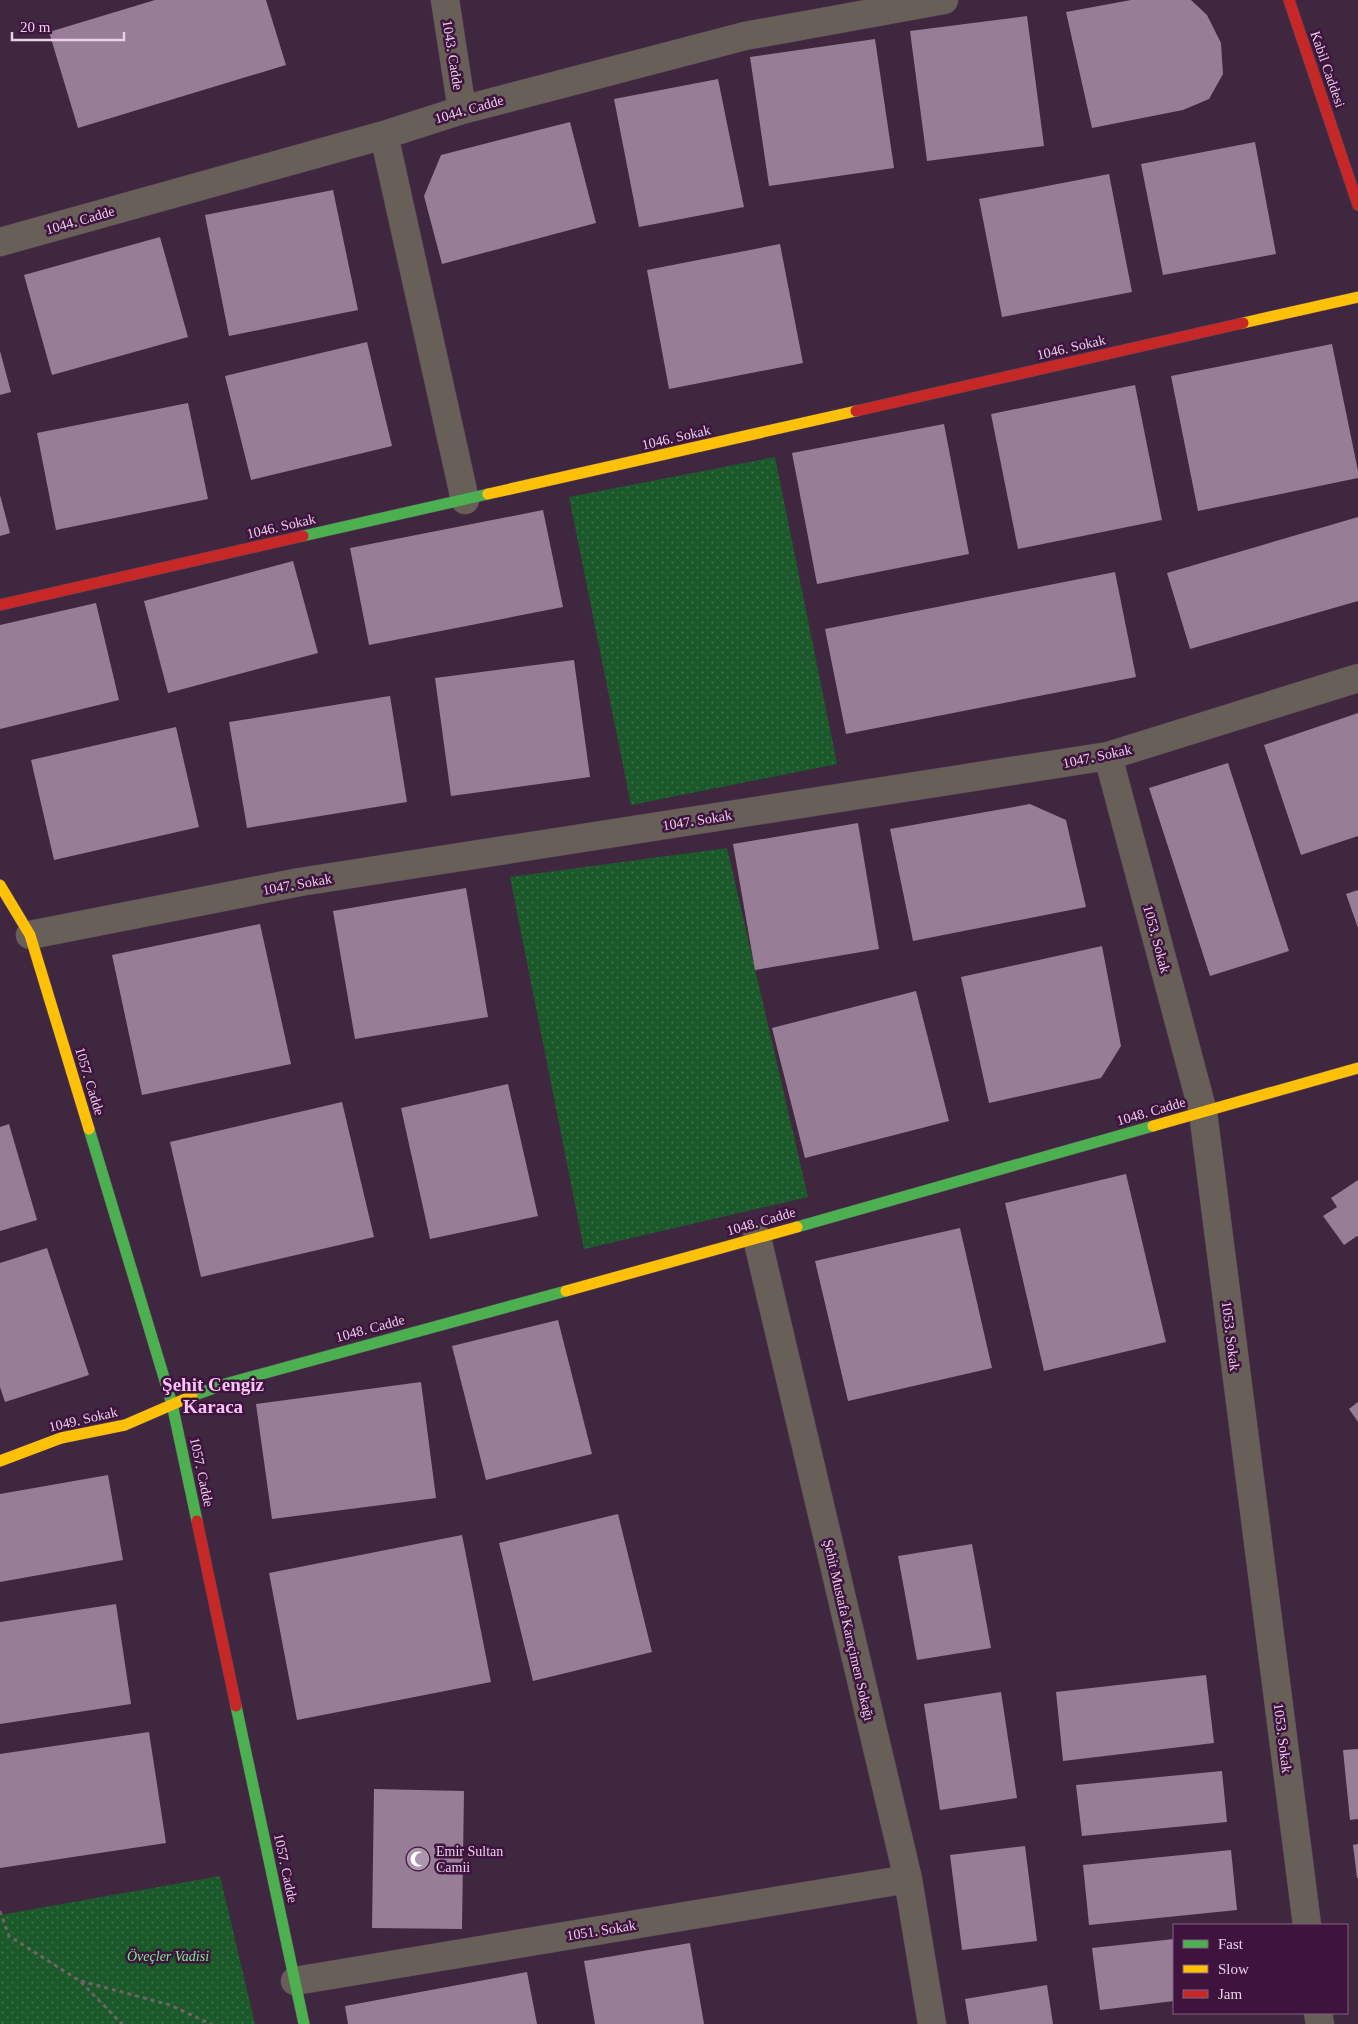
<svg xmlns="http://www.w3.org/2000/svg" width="1358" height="2024" font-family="'Times New Roman',serif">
  <defs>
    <pattern id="park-dots" width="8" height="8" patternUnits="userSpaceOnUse" patternTransform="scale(1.25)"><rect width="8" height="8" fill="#1b592a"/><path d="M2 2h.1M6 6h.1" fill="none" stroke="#3c7049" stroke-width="1.8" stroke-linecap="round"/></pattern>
  </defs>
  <rect width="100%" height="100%" fill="#3f283f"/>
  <path fill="url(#park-dots)" d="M775,457L837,764L631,805L569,497Z
    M727,848L808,1197L584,1249L510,877Z
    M220,1876L255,2024H0V1915Z"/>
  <path fill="#977d96" d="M155,0H266L286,65L78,128L49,32Z
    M1131,0H1191L1207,15L1221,43L1223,74L1209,99L1183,110L1092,128L1066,12Z
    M1027,16L1044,146L927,161L910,31Z
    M875,39L894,168L769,186L750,57Z
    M718,79L744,207L639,227L614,99Z
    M570,122L596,223L442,264L424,196L441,155Z
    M1255,142L1276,254L1163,275L1141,164Z
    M1109,174L1132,292L1002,317L979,199Z
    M333,190L358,310L229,336L205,215Z
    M160,237L188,337L52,375L24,275Z
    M780,244L803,363L669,389L647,270Z
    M367,342L392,446L251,480L225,376Z
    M1332,344L1358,471V478L1198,511L1171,376Z
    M0,351L11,392L0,395Z
    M1135,385L1162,520L1018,549L991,414Z
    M188,403L208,499L56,530L37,433Z
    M944,424L969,554L817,584L792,453Z
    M0,495L10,533L0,536Z
    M543,510L563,607L369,645L350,548Z
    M1358,517V601L1190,649L1167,573Z
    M293,561L318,653L168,693L144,601Z
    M1115,572L1136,677L846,734L825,629Z
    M96,603L119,700L0,729V625Z
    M574,660L590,777L451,796L435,678Z
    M390,696L407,802L247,828L229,722Z
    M1358,713V836L1301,855L1264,745Z
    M176,727L199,827L54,860L31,760Z
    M1228,763L1289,951L1210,976L1149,788Z
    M1030,804L1066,820L1086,907L913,941L890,829Z
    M858,823L879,949L755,970L733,844Z
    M466,888L488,1017L355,1039L333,911Z
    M1358,890V928L1346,894Z
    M260,924L291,1064L142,1095L112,955Z
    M1102,946L1121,1046L1101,1078L989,1103L961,977Z
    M916,991L949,1121L805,1158L772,1028Z
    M508,1084L538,1216L430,1239L401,1108Z
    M342,1102L374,1237L201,1277L170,1142Z
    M9,1124L37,1220L0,1231V1127Z
    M1126,1174L1166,1342L1044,1371L1005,1203Z
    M1358,1180V1237L1357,1236L1344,1245L1323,1216L1337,1207L1331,1198Z
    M960,1228L992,1368L848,1401L815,1261Z
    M47,1248L89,1375L5,1402L0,1387V1263Z
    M558,1320L592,1454L486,1480L452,1346Z
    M421,1382L436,1498L272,1519L256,1404Z
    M1358,1402V1422L1349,1409Z
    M108,1475L123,1560L0,1582V1494Z
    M618,1514L652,1652L533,1681L499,1543Z
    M462,1535L491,1682L297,1720L269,1573Z
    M972,1544L991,1648L917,1660L898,1556Z
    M116,1604L131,1704L0,1724V1622Z
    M1206,1675L1214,1743L1063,1761L1056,1692Z
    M1001,1692L1017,1798L940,1810L924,1704Z
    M149,1732L166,1843L0,1868V1754Z
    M1358,1749V1819L1350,1820L1343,1750Z
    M1222,1771L1227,1822L1082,1836L1076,1785Z
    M374,1789L464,1791L462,1929L372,1928Z
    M1358,1844V1878H1357L1353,1845Z
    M1025,1846L1037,1941L962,1950L950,1855Z
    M1231,1850L1237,1910L1089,1925L1083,1865Z
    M1174,1939V2001L1100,2010L1092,1948Z
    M690,1943L704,2024H595L584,1961Z
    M527,1972L537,2024H348L345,2006Z
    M1047,1985L1053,2024H969L965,1999Z"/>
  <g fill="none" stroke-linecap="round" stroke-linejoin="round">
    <g stroke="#594459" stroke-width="29">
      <path id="street" d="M445,0L462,110
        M384,135L465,500
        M0,242L384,135L462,110L745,36L944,0
        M1108,756L1203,1112L1307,1925
        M30,935L300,882L1108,756L1358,678
        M757,1238L908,1879L932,2024
        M295,1981L908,1879
        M1318,2013L1320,2024"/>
    </g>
    <g stroke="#594459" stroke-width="12">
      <path id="fast" d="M303,536L488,494
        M89,1129L172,1404L197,1521
        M797,1227L1153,1126
        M192,1396L225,1384L566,1291
        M236,1706L304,2024"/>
    </g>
    <g stroke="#594459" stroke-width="12">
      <path id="slow" d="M1243,323L1358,297
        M488,494L856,411
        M0,885L30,935L89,1129
        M1153,1126L1358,1068
        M566,1291L797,1227
        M0,1461L61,1438L125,1425L192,1396"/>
    </g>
    <g stroke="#594459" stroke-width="12">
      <path id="jam" d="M1289,0L1358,205
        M856,411L1243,323
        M0,605L303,536
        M197,1521L236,1706"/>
    </g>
    <path stroke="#6f6464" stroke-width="3" stroke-dasharray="4 4" stroke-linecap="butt" d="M0,1911L9,1936L80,1981L122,2024
      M81,1981L170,2005L211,2024"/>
    <use href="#street" stroke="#686058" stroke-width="28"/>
    <use href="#fast" stroke="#4caf50" stroke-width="11"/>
    <use href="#slow" stroke="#ffc107" stroke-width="11"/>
    <use href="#jam" stroke="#c62828" stroke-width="11"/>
  </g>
  <defs>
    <g id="mosque-disc" transform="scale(1.25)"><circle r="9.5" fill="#ae95ae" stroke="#3e143e"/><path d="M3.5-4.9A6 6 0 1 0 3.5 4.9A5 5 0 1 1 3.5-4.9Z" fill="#fff"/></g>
  </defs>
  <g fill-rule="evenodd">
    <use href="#mosque-disc" x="418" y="1859"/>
  </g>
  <g text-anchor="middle" stroke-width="5" stroke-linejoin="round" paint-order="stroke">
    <g font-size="14" fill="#eacfe9" stroke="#3e143e">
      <text transform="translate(453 55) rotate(81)" y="5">1043. Cadde</text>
      <text transform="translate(1328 69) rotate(71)" y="5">Kabil Caddesi</text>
      <text transform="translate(469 109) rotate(-16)" y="5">1044. Cadde</text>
      <text transform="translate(80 220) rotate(-16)" y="5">1044. Cadde</text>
      <text transform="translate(1071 347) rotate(-13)" y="5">1046. Sokak</text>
      <text transform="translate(676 437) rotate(-13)" y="5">1046. Sokak</text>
      <text transform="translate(281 526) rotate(-13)" y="5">1046. Sokak</text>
      <text transform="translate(1097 756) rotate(-12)" y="5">1047. Sokak</text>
      <text transform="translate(697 820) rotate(-9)" y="5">1047. Sokak</text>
      <text transform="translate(297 884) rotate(-10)" y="5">1047. Sokak</text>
      <text transform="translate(1157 939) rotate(75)" y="5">1053. Sokak</text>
      <text transform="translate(90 1081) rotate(73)" y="5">1057. Cadde</text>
      <text transform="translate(1151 1111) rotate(-16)" y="5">1048. Cadde</text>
      <text transform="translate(761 1221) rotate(-16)" y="5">1048. Cadde</text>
      <text transform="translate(370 1328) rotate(-15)" y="5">1048. Cadde</text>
      <text transform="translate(1231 1336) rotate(83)" y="5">1053. Sokak</text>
      <text transform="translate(83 1419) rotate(-13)" y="5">1049. Sokak</text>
      <text transform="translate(202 1472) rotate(78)" y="5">1057. Cadde</text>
      <text transform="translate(849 1630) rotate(77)" y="5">Şehit Mustafa Karaçimen Sokağı</text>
      <text transform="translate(1283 1738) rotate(83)" y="5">1053. Sokak</text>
      <text transform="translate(286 1868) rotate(78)" y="5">1057. Cadde</text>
      <text transform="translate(601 1930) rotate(-9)" y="5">1051. Sokak</text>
    </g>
    <g font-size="14" fill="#eacfe9" stroke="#3e143e" text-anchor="start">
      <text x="436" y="1856">Emir Sultan<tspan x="436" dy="16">Camii</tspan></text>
    </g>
    <g font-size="14" font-style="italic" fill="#7fec8f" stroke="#3e143e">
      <text x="168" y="1961">Öveçler Vadisi</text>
    </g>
    <g font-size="19" font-weight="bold" fill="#f8c3f7" stroke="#3e143e">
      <text x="213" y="1391">Şehit Cengiz<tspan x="213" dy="22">Karaca</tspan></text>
    </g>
  </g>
  <rect x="1173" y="1924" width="175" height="90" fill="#3e143e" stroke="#835f82"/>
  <rect x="1183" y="1940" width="25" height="8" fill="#4caf50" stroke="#835f82"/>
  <text x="1218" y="1949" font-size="15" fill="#eacfe9">Fast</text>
  <rect x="1183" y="1965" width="25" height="8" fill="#ffc107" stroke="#835f82"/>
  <text x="1218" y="1974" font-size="15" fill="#eacfe9">Slow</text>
  <rect x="1183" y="1990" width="25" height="8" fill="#c62828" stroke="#835f82"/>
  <text x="1218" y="1999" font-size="15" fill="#eacfe9">Jam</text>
  <path d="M12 32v8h112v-8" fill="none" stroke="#eacfe9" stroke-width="2.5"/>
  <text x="20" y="32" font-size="15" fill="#eacfe9" stroke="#3e143e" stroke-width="4" paint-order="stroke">20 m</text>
</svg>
